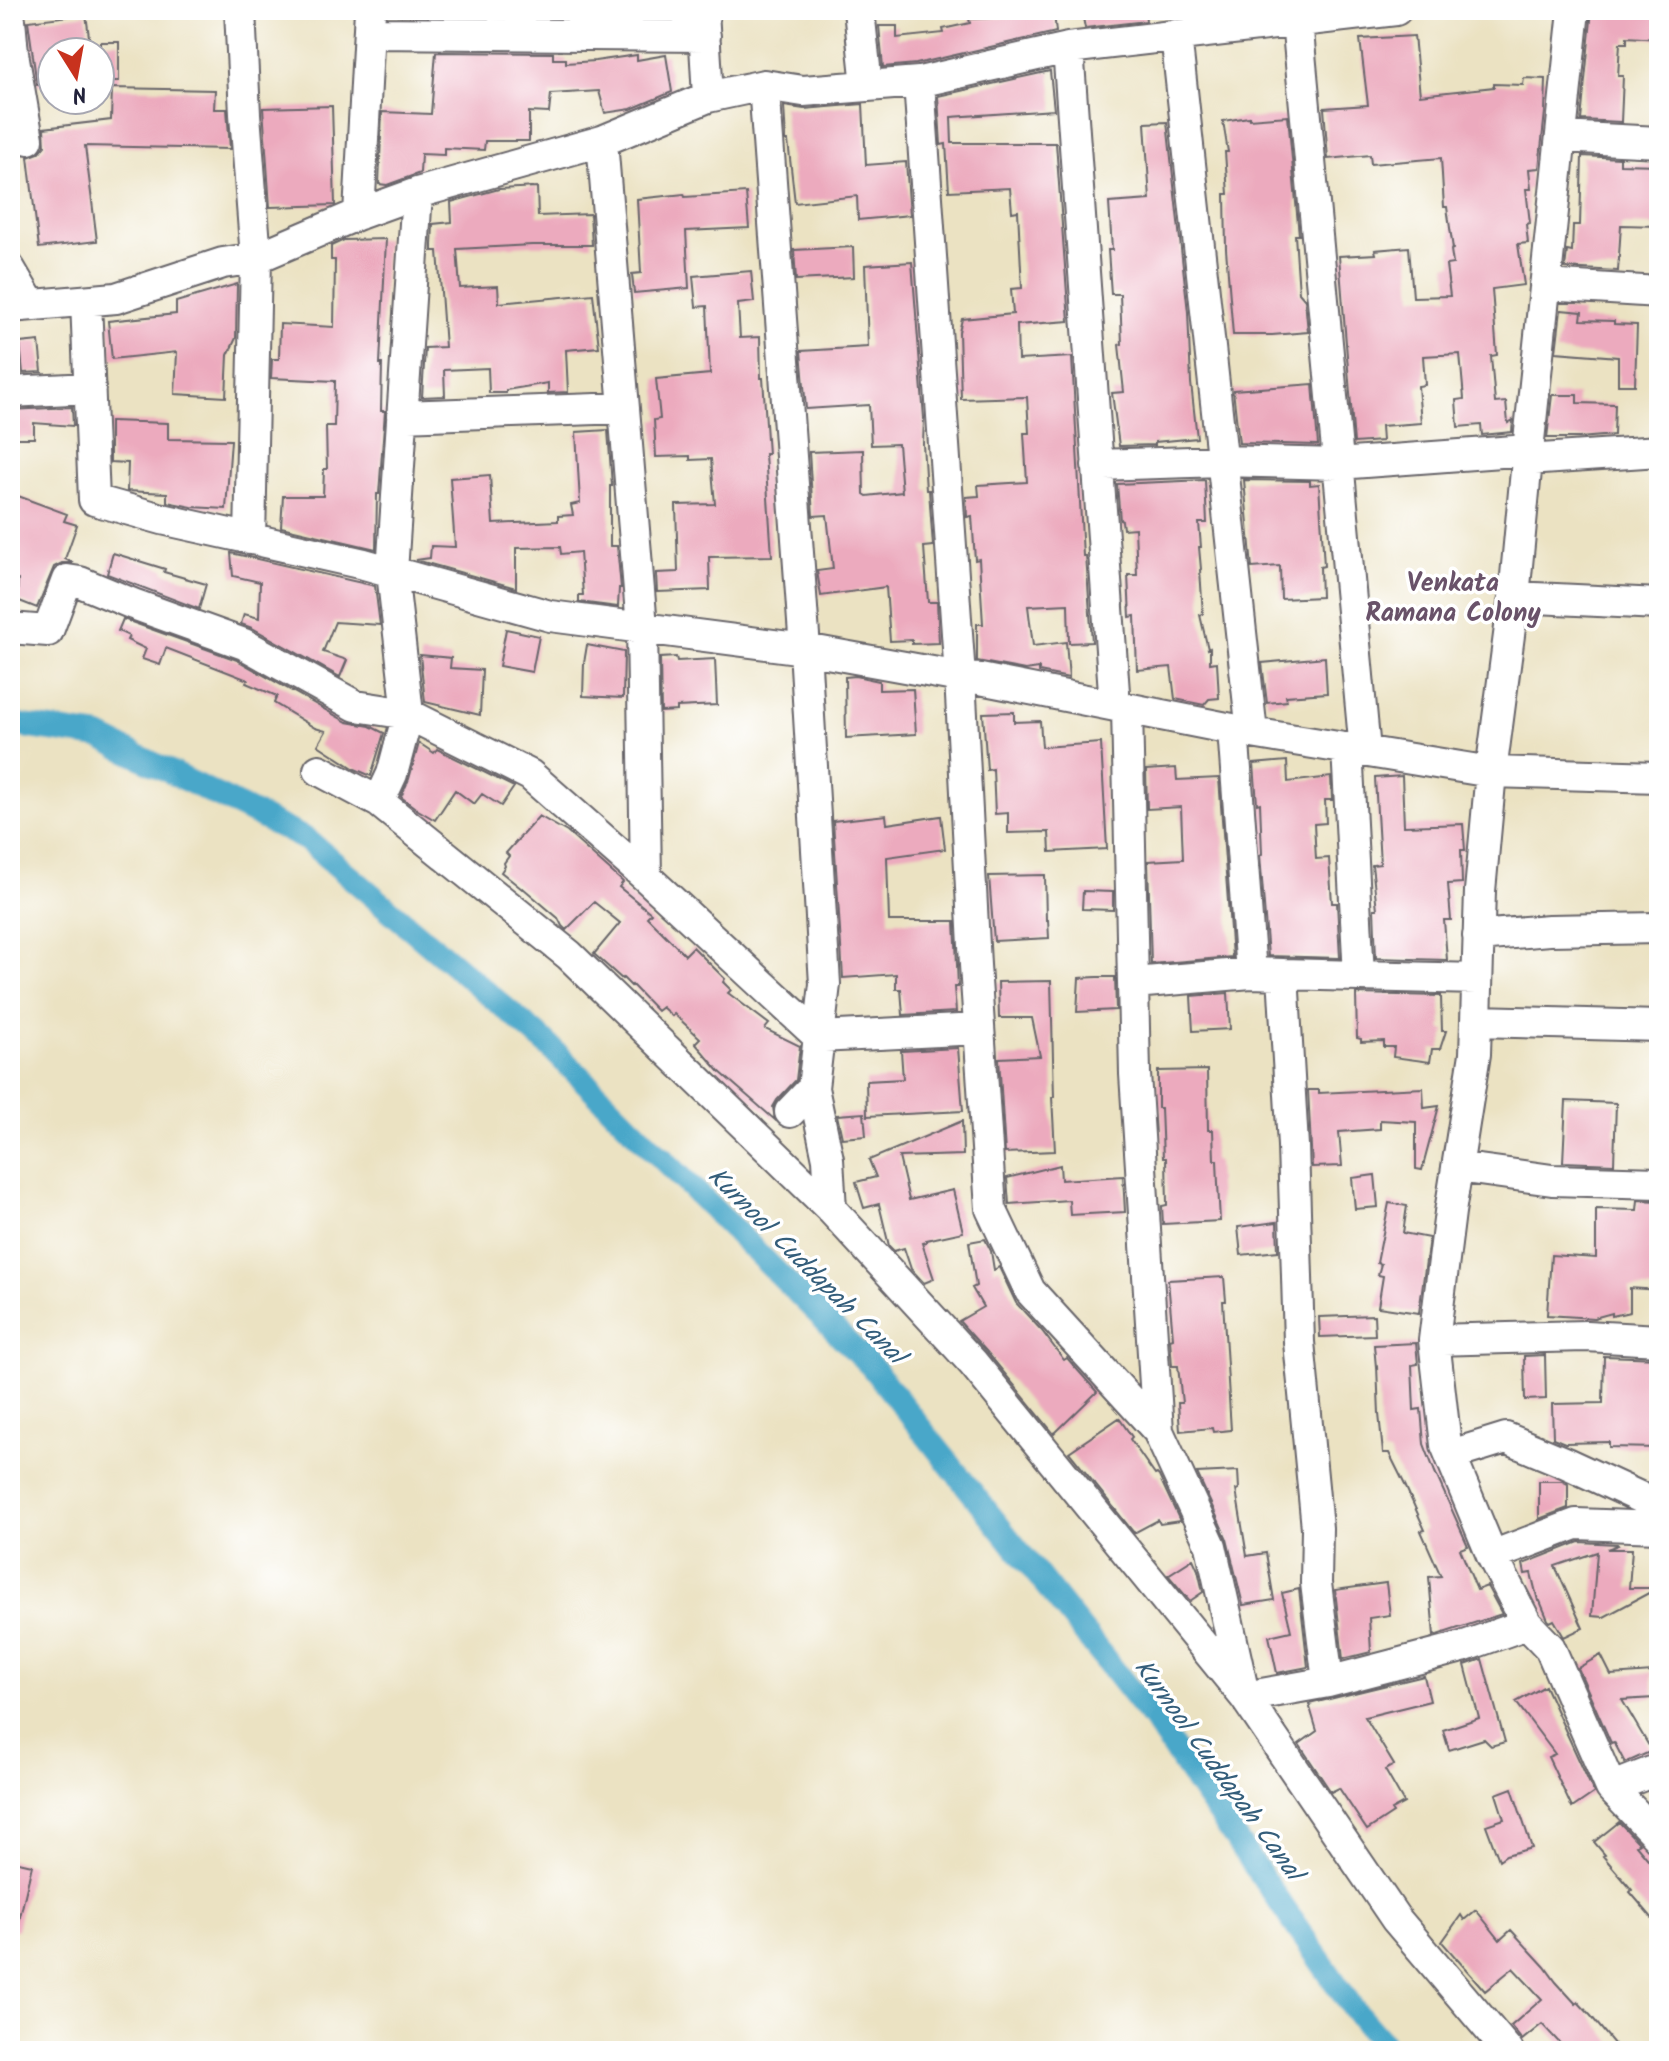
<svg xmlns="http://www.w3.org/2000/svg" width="1669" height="2061" font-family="Kalam,sans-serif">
  <rect width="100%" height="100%" fill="#fff"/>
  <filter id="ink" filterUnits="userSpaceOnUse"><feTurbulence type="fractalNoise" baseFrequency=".0125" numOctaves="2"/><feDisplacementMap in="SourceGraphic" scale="16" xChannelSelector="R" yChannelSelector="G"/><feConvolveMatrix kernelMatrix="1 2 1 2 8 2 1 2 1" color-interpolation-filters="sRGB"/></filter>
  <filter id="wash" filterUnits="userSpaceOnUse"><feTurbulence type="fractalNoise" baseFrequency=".006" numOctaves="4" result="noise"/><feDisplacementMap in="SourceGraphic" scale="32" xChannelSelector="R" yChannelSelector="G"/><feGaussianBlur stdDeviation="1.8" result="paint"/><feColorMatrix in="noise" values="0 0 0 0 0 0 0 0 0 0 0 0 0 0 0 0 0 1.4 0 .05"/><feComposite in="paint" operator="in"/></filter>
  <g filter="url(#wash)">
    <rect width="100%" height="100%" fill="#ebe2c2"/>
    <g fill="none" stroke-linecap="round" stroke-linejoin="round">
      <path stroke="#4aa7c9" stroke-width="24" d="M10,724L100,737L307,840L545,1042L871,1366L1152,1718L1357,2014L1389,2051"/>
    </g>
    <g id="blocks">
      <path fill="#ecaabe" d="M467,10H536L555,11V17L467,16Z
        M1094,10H1145L1146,21L1085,28L1083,18L1095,15Z
        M1592,10H1659V39L1627,37V43H1620L1618,76H1623L1621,122L1581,120Z
        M1054,13L1056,32L916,64L883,67L879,26H897V38L944,33L943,29L970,23L969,19L1018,17Z
        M86,14L91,52H52V84L37,85L28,21Z
        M1414,36L1420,95L1494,87V84L1523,85L1524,78L1546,79L1545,112L1539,168L1529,169L1531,189H1526L1530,223L1526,224L1528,243L1518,244L1524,285L1492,289L1497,355L1491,356L1495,403L1506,402L1508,423L1513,420L1512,432L1482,435L1481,425L1458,427L1456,400L1464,399L1460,354L1423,356L1425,385L1418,386L1421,423L1381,426L1382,441L1354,443L1339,256L1376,254L1375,250L1409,247L1413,297L1450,296L1446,265L1453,264L1451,250L1453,249L1447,207H1444L1441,158L1371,164L1370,155L1328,159L1324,108L1368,105L1360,39Z
        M100,42H119V81H101Z
        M436,52L553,53V59H566V63L595,61L637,55V60L666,55L672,92L631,109L605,113L599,91L551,94L549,113L529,112V141H485L484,150L444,148V155L421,154L420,173L387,185L379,184L382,112L431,114Z
        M1050,71L1054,110L951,117L952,143H1056L1069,321L1017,325L1018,360L1072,357L1083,556H1086L1092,642L1069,643L1068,604L1028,606L1033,646L1066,642L1069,678L1039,672V668L1025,670L977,661V624H983L979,559L975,560L972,516L967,517L966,497L979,496L978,485L1027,482L1024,433H1029L1027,397L961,399L959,332L962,319L1013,314L1011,289L1022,288L1018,211L1012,212L1010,188L949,191L946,144L941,145L938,96Z
        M112,88L215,90L214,109H227L230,149L85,146L97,241L39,248L28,157L39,153L45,146L44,128L111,120Z
        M863,104L866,165L906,162L910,215L858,220L857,196L795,203L788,141H786L784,106L804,109Z
        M332,106L335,205L270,207L263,108Z
        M1288,116L1299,235H1295L1299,293L1305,300L1308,332L1272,335H1233L1226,249L1225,194H1228L1225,152H1228L1223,121L1249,117V119Z
        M1167,122L1188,312L1191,383L1197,438L1155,442V445L1119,446L1112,393L1124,392L1119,345L1122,344L1120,294H1111L1108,250H1112L1109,203L1150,200L1145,123Z
        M1582,156L1620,158V164L1659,165V226L1621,225L1618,271L1565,268L1567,251L1572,252L1573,225H1580Z
        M537,187L538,216L590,214L592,245H532L457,249L460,288L498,286L499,303L593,294L599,347L566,350L568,392L548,393V383L506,390V393H489L488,368L444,370L445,396L422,397L425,348L445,347L438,251H432V245L433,224L452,222L451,202L499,189Z
        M746,193L749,228L686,231L689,288L634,293L632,274L641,273L637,199L684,194L685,197Z
        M386,239L380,364H382L381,411H385L379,494H377L376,549L281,527L283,496H323L324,469H327L326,426H334L335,381L271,378L272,359H279L280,324L334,327L335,260H331V246L344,240Z
        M853,247L854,277L796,280L794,250Z
        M912,262L924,418L923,444L926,490H929L933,546L924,547L928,602H937L939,643L912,644V640L890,641L886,587L821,596L817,571L833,569L827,515L813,516L809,452L863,450L864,494L867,496L902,492L898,444L871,445L869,405L806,409L801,351L868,347L865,265Z
        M751,271L754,302L738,304L740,338L760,337L761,378H763L768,454H765L772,556L709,557L710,590L657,592L656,573L678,572L676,505L715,504L711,459L690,460V456L656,457L654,420L660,419L656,379L710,374L707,306L696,307L693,276Z
        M237,284L236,338L228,355L226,397L175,394L177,352L112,359L108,321L176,314V302Z
        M1561,310L1582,312L1581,320L1614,321V324L1637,325L1635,385H1618V357L1556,352Z
        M39,341L42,372L23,373L20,343Z
        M1313,384L1318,445L1239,443L1233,390Z
        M1552,395H1577V403L1615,404L1614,435L1579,438H1547Z
        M72,407L73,426L34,423V438H10V410Z
        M110,421L168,423V439L231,440L226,509L192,507L167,502V493L127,491L128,463L110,462Z
        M608,430L612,486H610V546H617L621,588H619L618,607L579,602V595H583L580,552L561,554L560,547L516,548V588L416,560L430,558L431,546L455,547L450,478L490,475L493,524L558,521V516L573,515L571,505L580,503L576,432Z
        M1205,480L1207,523H1199L1201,547H1199L1201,569L1200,570L1203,614L1200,615L1208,649L1210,648V663L1217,662L1219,698L1209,699L1204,705L1175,699L1171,667L1137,670L1135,616L1130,617L1128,575H1137L1135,528L1123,529L1122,521L1120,520L1117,484Z
        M1244,480L1310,481V485L1319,484L1324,566L1320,567L1321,597L1281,599L1280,566L1252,568Z
        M10,493L67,514L64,521L77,525L65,559L73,563H62L54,567L37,608L17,600L18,580L10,578Z
        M113,553L165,569L164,572L206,584L199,609L107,574Z
        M231,553L375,586L380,625L335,622L323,652L347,660L340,677L252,628L241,624L244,614L259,618L260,582L233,576Z
        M123,619L237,660L347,722L370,726L384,733L371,776L355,769L318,745L326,731L315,728L274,703L277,696L246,683L248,680L166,648L160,665L142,659L146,649L127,640L129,636L118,631Z
        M506,629L539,636L532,672L499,666Z
        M587,645L624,652L623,698L583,696L584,663Z
        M420,655L451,658L450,668L482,670L480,715L425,702Z
        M676,657L677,661L715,659L717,705L677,707V711L661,712L660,658Z
        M1325,657L1327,693L1286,696L1287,701L1267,703L1262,663Z
        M856,676L879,681V690L913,689L916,734L846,738L845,677Z
        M1014,712V722L1040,721L1042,747L1101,743L1107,849L1050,852L1049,832L1008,833V813L995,814L993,769L987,770L983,713Z
        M419,743L434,753L437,749L514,787L501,806L482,794L474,804L455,790L435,820L418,810L401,797L409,779Z
        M1287,761L1288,782L1331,777L1332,800H1325L1326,823L1314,824L1316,859L1329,858L1332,903H1337L1340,958L1268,956L1260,855L1262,854L1260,803L1257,804L1254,764Z
        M1176,768L1177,780L1219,778L1232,957L1151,964L1148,861L1183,859L1181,807L1147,809L1146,770Z
        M1402,776L1404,826L1463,824L1465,850H1461L1462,883L1448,884L1451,920H1444L1447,960L1376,958L1374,909H1377L1372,865L1380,864L1375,778Z
        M886,815L887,824L941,816L945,849L887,857L889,921H955L958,987H954L956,1012L903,1015L901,989H896V974L843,978L833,821Z
        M539,816L567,832L623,882L619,887L651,913L647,917L685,955L693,947L725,979L723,982L731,990L728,993L769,1024L765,1029L800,1046L796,1080L777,1100L773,1107L775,1120L719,1071L695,1043L700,1038L674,1014L672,1016L662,1007L657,1011L632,985L631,986L623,978L622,979L594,954L620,923L594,902L566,930L562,926L558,918L523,888L522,889L501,872L505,866L504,863L509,856L506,853Z
        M1045,875L1046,920H1048L1049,938L994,941L989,876Z
        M1083,891L1113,892V910L1082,909Z
        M1097,977H1115L1116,1010L1077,1012L1079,978Z
        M1051,981L1054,1097H1052L1055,1151L1005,1153L999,1058L1040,1056L1032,1018H999L998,982Z
        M1228,993L1230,1029L1193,1031L1191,996Z
        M1356,994L1441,996L1442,1031H1446L1440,1049H1432L1430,1062L1393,1057L1394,1047H1384V1041L1361,1042V1039L1357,1038Z
        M958,1048L963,1111L867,1116L866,1081L903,1079L901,1051Z
        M1207,1070L1208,1130H1213L1214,1160H1217L1218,1184L1220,1221L1163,1224L1162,1206L1167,1205L1166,1158H1163L1161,1108H1158V1071Z
        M1423,1088L1424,1108L1439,1106L1422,1170L1416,1169V1122L1380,1120V1129L1339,1132L1342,1166L1312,1167L1308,1090H1319V1093Z
        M1566,1101L1616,1103L1614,1164L1563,1162Z
        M864,1113L866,1136L842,1138L837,1115Z
        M962,1121L963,1155L899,1157L909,1200L953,1190L963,1232L926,1240V1242L922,1243L934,1279L924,1283L911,1269L904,1248L894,1251L889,1246L879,1204L864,1208L856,1182L876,1177L869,1160Z
        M1060,1165L1061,1180L1123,1176L1125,1212L1070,1215L1069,1200L1009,1204L1007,1178Z
        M1375,1175L1378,1207L1355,1209L1352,1178Z
        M1638,1200L1659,1201V1290L1630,1288V1312L1612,1316V1313L1594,1318L1547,1315L1551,1255L1596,1258V1209L1637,1210Z
        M1389,1203L1407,1206L1403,1233L1429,1238L1419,1313L1378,1307L1383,1276L1378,1275L1381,1264L1377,1263Z
        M1277,1222L1278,1251L1241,1255L1238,1227Z
        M985,1239L991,1251L994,1270L999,1267L1016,1303L1042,1331L1064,1360L1067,1358L1097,1392L1054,1434L987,1352L959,1321L983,1307L972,1288L976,1286L969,1242Z
        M1224,1277L1226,1301H1223L1231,1430L1213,1432L1212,1428L1180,1431L1178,1403H1182L1178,1366H1172L1170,1339L1173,1338L1168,1280Z
        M1374,1315L1375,1335L1320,1337L1319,1317Z
        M1416,1343L1418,1364L1412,1365L1414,1410L1421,1409L1424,1444L1435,1472L1468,1546L1460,1549L1477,1590L1487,1586L1502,1614L1434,1636L1429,1577L1441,1576L1421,1531L1425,1530L1405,1485L1389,1453H1383L1379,1414L1377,1366L1376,1367L1374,1345Z
        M1545,1355L1546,1399L1525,1400L1524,1356Z
        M1604,1356L1659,1358V1448L1609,1447V1442L1565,1443L1553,1438L1552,1404L1603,1403Z
        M1119,1418L1132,1437L1130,1439L1155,1475L1157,1474L1159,1476L1180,1521L1160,1524L1158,1520L1134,1533L1069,1452Z
        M1238,1471L1239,1489L1236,1490L1247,1556L1266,1553L1274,1600L1243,1605L1227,1539L1197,1473Z
        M1539,1481H1562L1568,1484V1508L1539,1519Z
        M1579,1542L1617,1544L1618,1545L1607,1549H1632L1629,1588H1658L1604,1617L1592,1616L1597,1552L1555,1566L1583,1628L1564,1637L1554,1620L1550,1622L1548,1620L1540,1601H1538L1531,1573L1525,1574L1523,1564Z
        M1193,1559L1198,1570L1203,1592L1190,1601L1168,1575Z
        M1386,1583L1390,1615L1369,1618L1371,1652L1343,1659L1335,1590Z
        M1299,1589L1308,1667L1277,1673L1269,1636L1291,1631L1282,1593Z
        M1601,1655L1611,1675L1652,1672L1654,1698L1622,1700L1652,1751L1625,1763L1614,1742L1611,1743L1578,1668Z
        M1482,1659L1505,1742L1491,1746L1484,1739L1449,1750L1443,1730L1479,1718L1465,1665Z
        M1424,1676L1430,1701L1365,1717L1394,1765L1385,1770L1404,1803L1391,1810L1393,1813L1367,1830L1339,1788L1331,1792L1299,1744L1317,1731L1309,1704Z
        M1545,1686L1594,1793L1572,1808L1548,1757L1555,1754L1516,1702Z
        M1512,1788L1532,1848L1506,1855L1499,1860L1486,1825L1504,1819L1496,1794Z
        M1619,1822L1639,1843L1636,1845L1659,1872V1926L1630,1892L1632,1890L1603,1856L1605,1855L1594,1842Z
        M10,1860L32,1865L17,1930L10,1929Z
        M1476,1910L1500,1940L1511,1930L1545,1967L1556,1982L1576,2004L1578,2002L1591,2016L1620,2051H1567L1542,2024L1522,2040L1511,2026L1542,1999L1513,1968L1485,1991L1442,1942L1461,1915L1464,1920Z"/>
    </g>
  </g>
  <g filter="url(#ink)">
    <use href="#blocks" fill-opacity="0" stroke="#68656a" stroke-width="2"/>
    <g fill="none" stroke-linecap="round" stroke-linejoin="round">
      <g stroke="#68656a" stroke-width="34">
        <path id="minor" d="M240,10L245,114L256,258L250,539
          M703,10L708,97
          M859,10L867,86
          M1574,10L1527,460L1659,451
          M10,20L13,53L28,139
          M1297,21L1365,751
          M369,33L705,36
          M1176,35L1252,733
          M1068,48L1115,706
          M919,82L960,677L975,965L991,1209L1030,1291L1158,1431
          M764,85L805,649L825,984L813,1088L790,1112
          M1561,137L1659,142
          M602,141L642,627L646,877L819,1037L979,1029
          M417,193L392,572L408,714L530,775L646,877
          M359,214L370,10
          M10,269L31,305
          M1545,285L1659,292
          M86,301L94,500L162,519L364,564L550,616L805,649L960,677L980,679L1252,733L1491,772L1659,777
          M10,307L116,298L223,263L256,258L359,214L417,193L602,141L708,97L764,85L803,91L919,82L1068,48L1396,10
          M10,392L90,388
          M402,416L624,408
          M1527,460L1514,597L1491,772L1480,891L1475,1054L1450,1212L1434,1340L1446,1445L1492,1556L1527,1624L1550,1648L1611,1788L1659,1838
          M1097,465L1222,461L1338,464L1528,450
          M1514,597L1659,604
          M10,628L48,631L67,580L80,582L133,604L244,644L356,706L408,714L392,774L379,802
          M1127,708L1135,1074L1158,1431L1211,1546L1243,1690
          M1233,729L1251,973L1283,974L1293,1146L1299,1342L1317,1528L1316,1583L1328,1682
          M1347,748L1359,976L1477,979
          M319,770L379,802L569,955L831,1209L973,1363L1245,1697L1396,1919L1508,2051
          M1478,936L1549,930L1659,928
          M1283,974L1359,976
          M1134,983L1251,973
          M1476,1021L1659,1026
          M813,1088L828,1159L831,1209
          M1457,1167L1552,1180L1659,1183
          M1434,1340L1586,1336L1659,1340
          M1451,1455L1506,1438L1566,1463L1659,1506
          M1492,1556L1576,1524L1659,1527
          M1245,1697L1328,1682L1462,1647L1527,1624
          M1611,1788L1659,1769"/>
      </g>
      <use href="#minor" stroke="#fff" stroke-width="30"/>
    </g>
  </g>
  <g text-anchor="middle" stroke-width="7" stroke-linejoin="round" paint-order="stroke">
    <g font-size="26" font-weight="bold" fill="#695269" stroke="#fff">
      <text x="1453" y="591">Venkata<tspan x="1453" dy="30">Ramana Colony</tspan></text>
    </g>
    <g font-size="26" font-style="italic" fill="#345e7b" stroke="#fff">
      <text transform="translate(807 1265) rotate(45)" y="9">Kurnool Cuddapah Canal</text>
      <text transform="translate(1219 1769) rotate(54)" y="9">Kurnool Cuddapah Canal</text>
    </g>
  </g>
  <rect width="1669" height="2061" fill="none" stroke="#fff" stroke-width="40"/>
  <g transform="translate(76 76) rotate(169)"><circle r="38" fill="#ffffff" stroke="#a7a7b1" stroke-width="2"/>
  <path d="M0-6L14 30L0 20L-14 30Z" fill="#c8321e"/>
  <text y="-12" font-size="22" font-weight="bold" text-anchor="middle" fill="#22223b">N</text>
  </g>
</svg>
